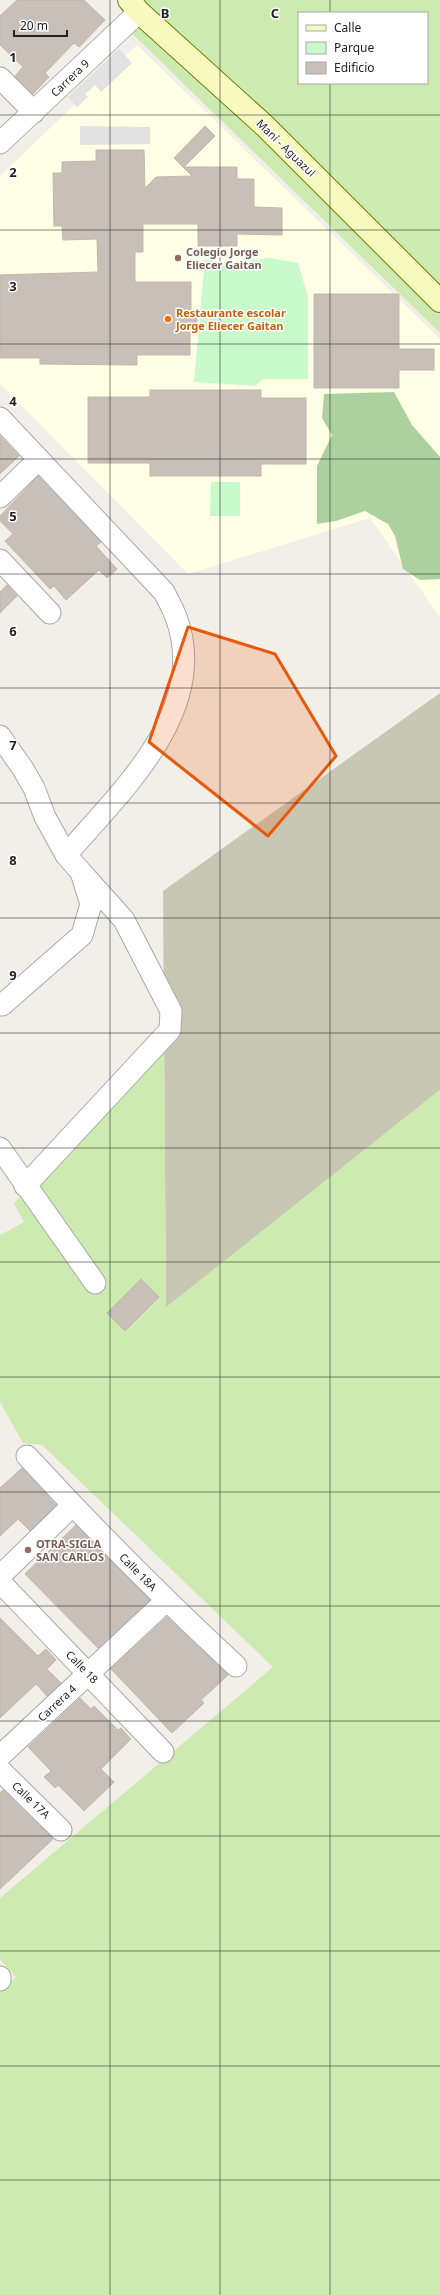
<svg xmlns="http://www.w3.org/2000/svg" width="440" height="2295" font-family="'Noto Sans',sans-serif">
  <rect width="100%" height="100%" fill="#f2efe9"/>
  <path fill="#ffffe5" d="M137,45L440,339V617L370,518L188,574L0,384V176Z"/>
  <path fill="#c7c7b4" d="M440,693V1090L166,1308L163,891Z"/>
  <path fill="#cdebb0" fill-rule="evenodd" d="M141,0H440V333L119,21ZM299,13H427V83H299Z
    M164,1044L166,1307L440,1090V2295H0V1992L16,1977L0,1960V1898L273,1667L42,1445L23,1443L0,1402V1235L24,1222L14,1203Z"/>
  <path fill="#add19e" d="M394,392L412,425L440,457V579L420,580L403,569L395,536L388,524L365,511L336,521L317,524V466L332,435L322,418L324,394Z"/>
  <path fill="#c8facc" d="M270,258L298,263L308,297V379H263L255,386L194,382L205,259L223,264Z
    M211,482H240V516H210Z"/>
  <path fill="#e2e2e2" d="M119,49L132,63L101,92L95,85L85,94L88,97L77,107L68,97Z
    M80,126L150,127V144L80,145Z"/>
  <path fill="#c7bfb8" stroke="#c4b6ab" d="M17,0H84L105,20L79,47L74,43L45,73L49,77L33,94L15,76L23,67L0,45V16Z
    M205,126L215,136L184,167H237V179H254V207L282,208V235L237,234V246H198V224H143V252H135V282H191V311H197V325H190V355H137V365L40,364V358H0V275L98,272L97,239L63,240L62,226H54L53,173H62V162L96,161V150H144L145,188L156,177L192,176L174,158Z
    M314,294H399V349H434V370H399V388H314Z
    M150,390H261V398H306V464H261V476H150V463H88V397H150Z
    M0,436L19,456L0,474Z
    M38,476L101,542L96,546L117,569L107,578L99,570L66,600L54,586L50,589L5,541L13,534L0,521V516Z
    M7,585L17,596L0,613V592Z
    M141,1279L159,1297L125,1331L107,1313Z
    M22,1468L56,1505L30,1531L18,1519L0,1536V1488Z
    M76,1525L150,1600L98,1648L25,1574Z
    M167,1617L228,1675L201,1700L204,1703L172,1733L111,1669Z
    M0,1618L38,1656L46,1649L56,1660L47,1669L61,1683L47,1696L36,1684L0,1718Z
    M80,1698L91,1709L94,1706L118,1730L121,1728L131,1739L101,1769L114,1782L84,1811L58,1785L55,1788L44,1777L51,1771L28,1747Z
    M3,1790L53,1839L0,1889V1793Z"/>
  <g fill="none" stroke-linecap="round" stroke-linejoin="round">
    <g stroke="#a9a9a9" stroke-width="23">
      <path id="street" d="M0,78L34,112
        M0,143L139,12
        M0,418L164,592C168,600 173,609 176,617C211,710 120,792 66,855
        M0,497L39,459
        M0,560L50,613
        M0,736L23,769L34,788L45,817L66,855L81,872L91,904L82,935L2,1005
        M0,1148L95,1283
        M25,1186L170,1030L171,1011L124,920L81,872
        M27,1456C94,1529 164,1599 236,1666
        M0,1576L72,1506
        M0,1582L163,1752
        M0,1756L166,1601
        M0,1770L61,1830
        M0,1977V1980"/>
    </g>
    <g stroke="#707d05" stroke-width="24">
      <path id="secondary" d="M129,0L139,12L265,126L440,301"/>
    </g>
    <use href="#street" stroke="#fff" stroke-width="21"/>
    <use href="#secondary" stroke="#f7fabf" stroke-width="22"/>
  </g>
  <path fill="#e8590c" fill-opacity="0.2" stroke="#e8590c" stroke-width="3" stroke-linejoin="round" d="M188,627L275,654L336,756L268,836L149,742Z"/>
  <path fill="none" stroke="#222" stroke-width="1" stroke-opacity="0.55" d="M110,0V2295M220,0V2295M330,0V13M330,83V2295M0,115H440M0,230H440M0,344H440M0,459H440M0,574H440M0,688H440M0,803H440M0,918H440M0,1033H440M0,1148H440M0,1262H440M0,1377H440M0,1492H440M0,1606H440M0,1721H440M0,1836H440M0,1951H440M0,2066H440M0,2180H440"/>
  <g fill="#8d6e63" stroke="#fff" stroke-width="1.5">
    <circle cx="178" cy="258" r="4"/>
    <circle cx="28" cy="1550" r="4"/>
  </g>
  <circle fill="#e8710a" stroke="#fff" stroke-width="1.5" cx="168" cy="319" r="4"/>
  <g text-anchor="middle" stroke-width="3" stroke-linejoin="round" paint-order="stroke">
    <g font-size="11" fill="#222" stroke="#fff">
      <text transform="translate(70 78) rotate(-44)" y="4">Carrera 9</text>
      <text transform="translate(286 148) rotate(44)" y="4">Maní - Aguazul</text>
      <text transform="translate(138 1572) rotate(45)" y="4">Calle 18A</text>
      <text transform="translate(82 1667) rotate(46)" y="4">Calle 18</text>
      <text transform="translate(57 1703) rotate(-43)" y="4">Carrera 4</text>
      <text transform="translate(31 1800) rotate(44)" y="4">Calle 17A</text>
    </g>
    <g font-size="11" font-weight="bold" fill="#785e54" stroke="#fff" text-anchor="start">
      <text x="186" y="256">Colegio Jorge<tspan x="186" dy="13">Eliecer Gaitan</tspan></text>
      <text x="36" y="1548">OTRA-SIGLA<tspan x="36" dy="13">SAN CARLOS</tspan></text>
    </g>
    <g font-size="11" font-weight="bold" fill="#c56008" stroke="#fff" text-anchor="start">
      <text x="176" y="317">Restaurante escolar<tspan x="176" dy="13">Jorge Eliecer Gaitan</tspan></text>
    </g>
  </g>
  <g font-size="13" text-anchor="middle" font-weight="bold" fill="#222" stroke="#fff" stroke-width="3" stroke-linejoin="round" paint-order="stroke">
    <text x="165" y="18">B</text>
    <text x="275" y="18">C</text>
    <text x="13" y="62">1</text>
    <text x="13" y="177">2</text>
    <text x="13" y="291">3</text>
    <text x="13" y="406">4</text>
    <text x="13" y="521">5</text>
    <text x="13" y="636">6</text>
    <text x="13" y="750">7</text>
    <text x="13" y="865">8</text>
    <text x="13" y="980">9</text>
  </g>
  <rect x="298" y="12" width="130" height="72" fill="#ffffff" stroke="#a7a7a7"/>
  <rect x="306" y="25" width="20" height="6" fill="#f7fabf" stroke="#a7a7a7"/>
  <text x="334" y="32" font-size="12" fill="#222222">Calle</text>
  <rect x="306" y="42" width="20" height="12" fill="#c8facc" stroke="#a7a7a7"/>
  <text x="334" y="52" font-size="12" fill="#222222">Parque</text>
  <rect x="306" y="62" width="20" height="12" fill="#c7bfb8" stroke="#a7a7a7"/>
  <text x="334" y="72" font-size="12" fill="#222222">Edificio</text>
  <path d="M14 30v6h53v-6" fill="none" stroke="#222222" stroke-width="2"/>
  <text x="20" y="30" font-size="12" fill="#222222" stroke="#ffffff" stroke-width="3" paint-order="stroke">20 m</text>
</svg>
